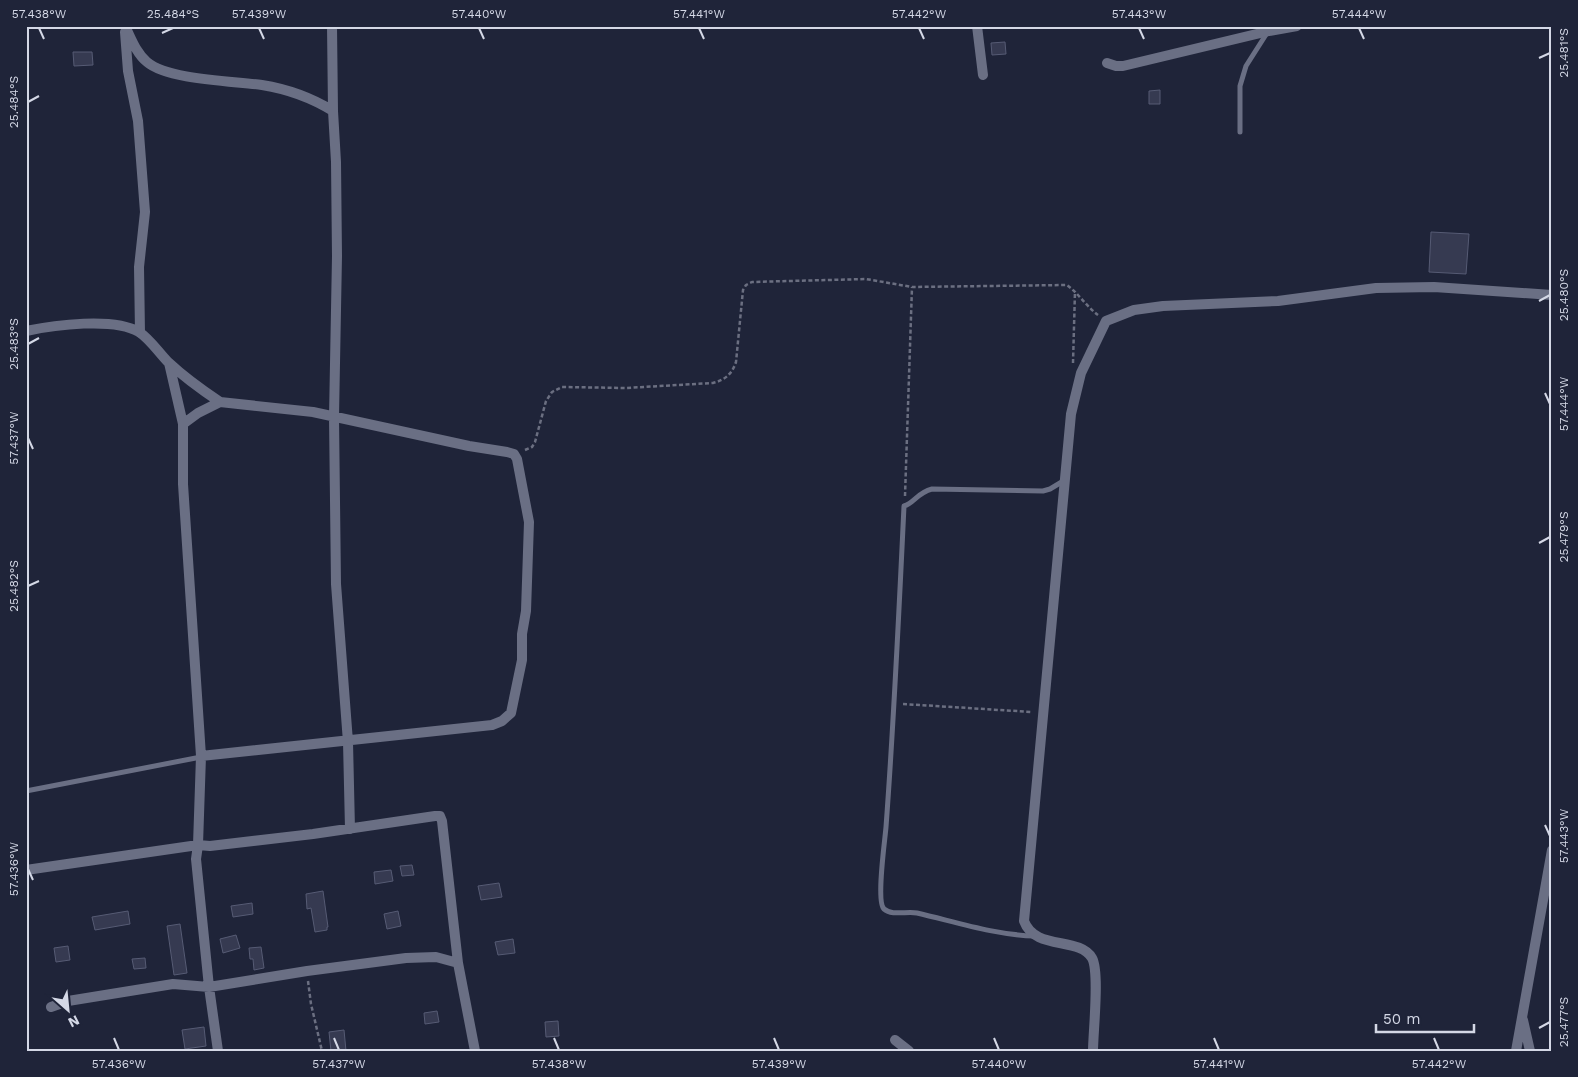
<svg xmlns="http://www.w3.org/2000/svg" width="1578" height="1077" font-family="'Work Sans',sans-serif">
  <rect width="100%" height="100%" fill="#1f2439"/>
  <path fill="#363a51" stroke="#565b74" d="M1005,42L1006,54L992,55L991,43Z
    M73,52H92L93,65L74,66Z
    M1160,90V104H1149V91Z
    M1431,232L1469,234L1466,274L1429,272Z
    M412,865L414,875L402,876L400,866Z
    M391,870L393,881L375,884L374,872Z
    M499,883L502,897L481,900L478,886Z
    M323,891L328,927H327V930L315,932L311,908L307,909L306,894Z
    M252,903L253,914L233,917L231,906Z
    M128,911L130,924L95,930L92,917Z
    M398,911L401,926L387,929L384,914Z
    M180,924L187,973L174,975L167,926Z
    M236,935L240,948L223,953L220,939Z
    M513,939L515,953L498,955L495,942Z
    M68,946L70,960L56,962L54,948Z
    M261,947L264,968L254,970L253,959H250L249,948Z
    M145,958L146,968L134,969L132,959Z
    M437,1011L439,1022L425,1024L424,1013Z
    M558,1021L559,1036L546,1037L545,1022Z
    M204,1027L206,1046L185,1049L182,1030Z
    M344,1030L346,1051H331L329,1032Z"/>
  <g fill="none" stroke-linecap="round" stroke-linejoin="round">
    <path stroke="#6b6f81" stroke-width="2.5" stroke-dasharray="4 2.5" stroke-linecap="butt" d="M1073,363L1075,291
      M525,450L532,447L535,442L546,401L552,392L562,387L626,388L713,383C725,380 732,374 736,362L743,290L746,285L752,282L866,279L912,287L1067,285C1079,294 1086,306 1098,315
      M905,496L912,287
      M903,704L1032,712
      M308,981L311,1004L322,1051"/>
    <path stroke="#6a6f84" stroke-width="5" d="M1240,132V86L1246,66L1267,33
      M26,791L201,757
      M1035,936C995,935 956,922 917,913C907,911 892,916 884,909C876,902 885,840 886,827C894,720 899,613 904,506C914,503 917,493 932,489L1043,491L1050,489L1065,480"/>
    <path stroke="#6a6f84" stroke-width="10" d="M125,26C131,38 136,53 147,62C168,80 234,81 262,85C287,89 312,98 333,111L336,162L337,256L334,417L336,584L348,742L350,829
      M332,26L333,111
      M977,26L983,75
      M125,32L128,71L138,121L145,212L139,267L140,333
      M1107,63L1116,66H1123L1269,31L1297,26
      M26,331C54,325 114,317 139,332C150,339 159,353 168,362C184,377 202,390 220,402
      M169,363L183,424
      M201,756L492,725L502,721L511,713L522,660V634L526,611L529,522L517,459L514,454L507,452L469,446L313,412L220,402L198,413L183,424V484L201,756L198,845L196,859L209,987L218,1051
      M26,870L198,845L210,846L313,834L435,816H440L442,821L458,963L475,1051
      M51,1007L68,1001L173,984L209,987L307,971L406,958L436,957L458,963
      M1523,1020L1530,1051
      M895,1040L909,1051
      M1093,1051C1093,1032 1100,972 1092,958C1079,936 1035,951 1024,921L1071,414L1081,373L1106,321L1134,310L1163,306L1278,301L1376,288L1434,287L1552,295
      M1516,1051L1552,850"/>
  </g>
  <path fill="none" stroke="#d4d8e6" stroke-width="2" d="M39,28L44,39M259,28L264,39M479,28L484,39M699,28L704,39M919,28L924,39M1139,28L1144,39M1359,28L1364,39M162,33L173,28M1539,58L1550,53M28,102L39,96M1539,301L1550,295M28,344L39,338M1545,393L1550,404M28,438L33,449M1539,543L1550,537M28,586L39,581M1545,825L1550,836M28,869L33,880M1539,1028L1550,1022M114,1038L119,1050M334,1038L339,1050M554,1038L559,1050M774,1038L779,1050M994,1038L999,1050M1214,1038L1219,1050M1434,1038L1439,1050"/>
  <rect width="1578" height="1077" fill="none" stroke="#1f2439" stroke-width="55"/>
  <g transform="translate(68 1010) rotate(153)" stroke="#1f2439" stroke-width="4" paint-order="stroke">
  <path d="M0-4L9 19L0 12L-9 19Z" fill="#d4d8e6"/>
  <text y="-8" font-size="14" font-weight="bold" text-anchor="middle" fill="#d4d8e6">N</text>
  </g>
  <path d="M1376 1024v8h98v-8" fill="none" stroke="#d4d8e6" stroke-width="2.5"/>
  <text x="1383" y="1024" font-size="15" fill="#d4d8e6" stroke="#1f2439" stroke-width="4" paint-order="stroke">50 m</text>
  <rect x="28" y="28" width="1522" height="1022" fill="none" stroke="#d4d8e6" stroke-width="2"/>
  <g font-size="12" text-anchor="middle" fill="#d4d8e6">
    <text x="39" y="18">57.438°W</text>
    <text x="173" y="18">25.484°S</text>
    <text x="259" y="18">57.439°W</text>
    <text x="479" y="18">57.440°W</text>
    <text x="699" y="18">57.441°W</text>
    <text x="919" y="18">57.442°W</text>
    <text x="1139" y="18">57.443°W</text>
    <text x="1359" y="18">57.444°W</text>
    <text transform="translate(1564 53) rotate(-90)" y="4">25.481°S</text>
    <text transform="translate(14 102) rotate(-90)" y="4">25.484°S</text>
    <text transform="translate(1564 295) rotate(-90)" y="4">25.480°S</text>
    <text transform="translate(14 344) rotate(-90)" y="4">25.483°S</text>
    <text transform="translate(1564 404) rotate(-90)" y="4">57.444°W</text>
    <text transform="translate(14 438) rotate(-90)" y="4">57.437°W</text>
    <text transform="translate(1564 537) rotate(-90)" y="4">25.479°S</text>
    <text transform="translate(14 586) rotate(-90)" y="4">25.482°S</text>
    <text transform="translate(1564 836) rotate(-90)" y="4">57.443°W</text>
    <text transform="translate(14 869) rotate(-90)" y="4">57.436°W</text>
    <text transform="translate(1564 1022) rotate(-90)" y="4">25.477°S</text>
    <text x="119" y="1068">57.436°W</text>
    <text x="339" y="1068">57.437°W</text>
    <text x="559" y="1068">57.438°W</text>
    <text x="779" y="1068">57.439°W</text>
    <text x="999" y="1068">57.440°W</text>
    <text x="1219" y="1068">57.441°W</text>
    <text x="1439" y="1068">57.442°W</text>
  </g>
</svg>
